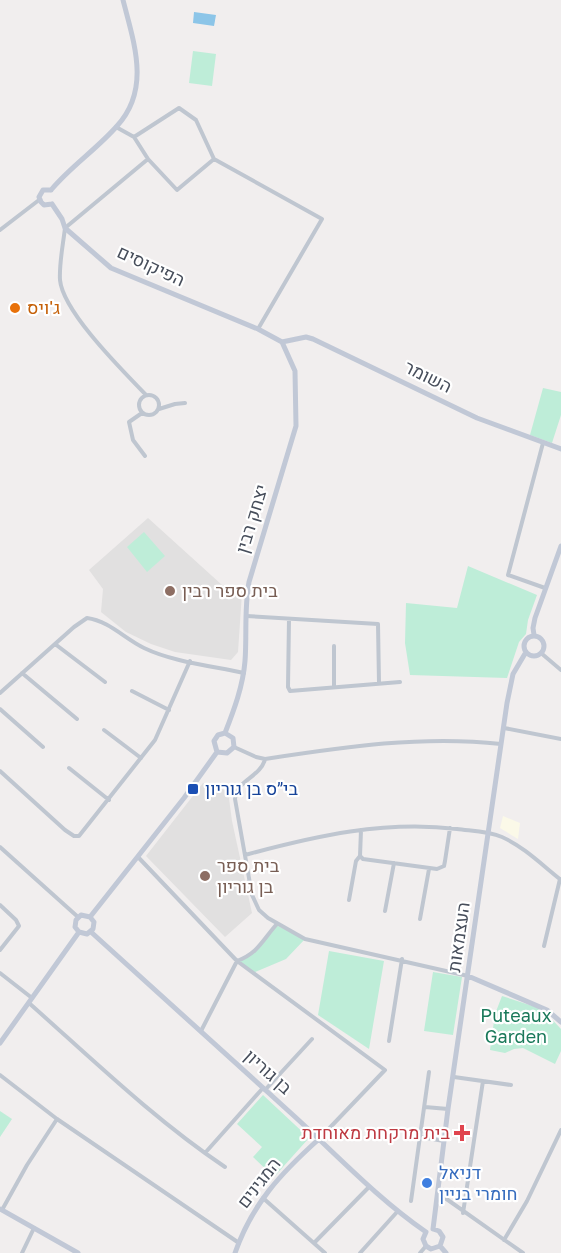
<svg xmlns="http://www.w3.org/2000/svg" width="561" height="1253" font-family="'Golos Text',Heebo,sans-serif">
  <rect width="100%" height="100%" fill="#f1eeee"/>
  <path fill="#fbf9e8" d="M503,816L520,823L518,839L500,828Z"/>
  <path fill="#e1e0e0" d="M148,518L222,585L242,593L238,652L231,660L175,652L151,644L126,632L101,612L103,589L89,570Z
    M203,783L228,791L232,821L252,913L225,937L146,856Z"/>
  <path fill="#beedd8" d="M193,51L216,54L212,86L189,83Z
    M543,388L561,392V415L552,443L530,435Z
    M144,532L165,556L147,572L127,547Z
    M468,566L537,595L528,620L526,634L519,642L507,678L410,675L405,643L406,603L457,608Z
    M276,925L305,939L286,959L253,973L237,961L249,956Z
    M329,951L384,961L369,1049L318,1015Z
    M433,972L462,977L453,1035L424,1031Z
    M502,996L542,1009L561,1029V1051L555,1064L523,1048L514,1049L505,1053L490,1050L495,1014Z
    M263,1095L309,1138L274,1177L253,1157L262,1147L237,1124Z
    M0,1111L12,1119L0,1137Z"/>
  <path fill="#8cc5e8" d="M194,12L216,15L214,26L193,23Z"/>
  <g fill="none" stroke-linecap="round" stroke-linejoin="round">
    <path stroke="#bfc6d0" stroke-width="4" d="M116,127L134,137L148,159L177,190L214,159
      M134,137L179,108L196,120L214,159L322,219L258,329
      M0,230L39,200
      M139 405a10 10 0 1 1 20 0a10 10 0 1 1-20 0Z
      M146,395C123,371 63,312 60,280C59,264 63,245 65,228L148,159
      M159,409L175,404L185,403
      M142,413L129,422L133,440L145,456
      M543,443L508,575L545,588
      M246,616L378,624L379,683
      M289,619L288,687L290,691L400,682
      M55,644L105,682
      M541,653L561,670
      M22,673L77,719
      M334,687V646
      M132,691L169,710
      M0,693L74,627L87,618C109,621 125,639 144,648C173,662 212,666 244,673
      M0,709L43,747
      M504,728L561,739
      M104,730L141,758
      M234,747L256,757L265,759C344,747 422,735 501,744
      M265,759C261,777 236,780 235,799L252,895L259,910L268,918L305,939L468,976
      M69,768L109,800
      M0,771L65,830L74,836H79L155,740L190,661
      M361,830L360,856L363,859L437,869L444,866L445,861L450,828
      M0,847L78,917
      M245,855C315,836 385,820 457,829C472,831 488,831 502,837C524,847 542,865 561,880
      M138,857L237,961L385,1070L319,1139
      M349,900L356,861L360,856
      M0,905L16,920L19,926L0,950
      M385,911L394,863
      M420,919L429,869
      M544,946L560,879
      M0,973L32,998
      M29,1003C92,1059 155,1120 225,1167
      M201,1031L237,961C258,953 262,941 276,925
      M389,1041L402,959
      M0,1075L57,1119L239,1243
      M454,1077L511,1085
      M265,1090L312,1039
      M425,1107L448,1109
      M421,1137L444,1141
      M205,1153L263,1088
      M438,1193L523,1253
      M263,1198L325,1253
      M411,1201L429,1072
      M2,1210L27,1165L57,1119
      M463,1213L483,1081
      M504,1240L527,1201L561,1130
      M314,1243L369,1187
      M22,1253L34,1228
      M360,1253L397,1212
      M420,1253L426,1246"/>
    <path stroke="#c1c8d6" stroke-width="5" d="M51,190C71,166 97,149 117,126C151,89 134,43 123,0
      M51,190H43L39,197L41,202L44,205L52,204
      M52,204L62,219L65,228L111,268L258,329L282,342L295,371L296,426L249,582C244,609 247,635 245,661C243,686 234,710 225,733
      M282,342L306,337L313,339L477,418L561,449
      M534,635L533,628L535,618L561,546
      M524 646a10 10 0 1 1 20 0a10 10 0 1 1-20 0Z
      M217,752L227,753L234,747L233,738L225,733
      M217,752L214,741L218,735L225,733
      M90,917L184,798L217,752
      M79,932L75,927L76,920L81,915L90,917
      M79,932L87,934L93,929L94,922L90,917
      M91,932C159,993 226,1054 293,1115C337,1155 377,1198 426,1232
      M468,976L547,1010L561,1022
      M0,1043L79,932
      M0,1209L78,1253
      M433,1229L448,1109L507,703L513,674L526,652
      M433,1229L439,1231L443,1237L440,1246
      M426,1232L423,1239L426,1246L431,1249L440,1246
      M440,1246L446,1253
      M235,1253C252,1204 281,1173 319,1139"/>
  </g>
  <circle fill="#e8710a" stroke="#fff" stroke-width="2" cx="15" cy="308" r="6"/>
  <g fill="#8d6e63" stroke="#fff" stroke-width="2">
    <circle cx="170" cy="591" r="6"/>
    <circle cx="205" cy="876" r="6"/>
  </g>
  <rect fill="#1a4fb4" stroke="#fff" stroke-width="2" x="187" y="783" width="12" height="12" rx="3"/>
  <path fill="#e0444e" stroke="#fff" stroke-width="2" d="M459 1124h6v6h6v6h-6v6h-6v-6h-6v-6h6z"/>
  <circle fill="#3f7fe0" stroke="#fff" stroke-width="2" cx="427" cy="1183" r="6"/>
  <g text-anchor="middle" stroke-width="4.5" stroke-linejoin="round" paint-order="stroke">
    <g font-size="18" fill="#474e5b" stroke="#fff">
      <text transform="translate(151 266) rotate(25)" y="6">הפיקוסים</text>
      <text transform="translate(428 377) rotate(26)" y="6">השומר</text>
      <text transform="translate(252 519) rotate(-73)" y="6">יצחק רבין</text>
      <text transform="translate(459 937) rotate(-82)" y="6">העצמאות</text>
      <text transform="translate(268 1072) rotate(42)" y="6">בן גוריון</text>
      <text transform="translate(259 1183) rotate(-52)" y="6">המגינים</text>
    </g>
    <g font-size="18" fill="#c56008" stroke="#fff" text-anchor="start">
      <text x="27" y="314">ג'ויס</text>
    </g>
    <g font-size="18" fill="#785e54" stroke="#fff" text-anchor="start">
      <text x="182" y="597">בית ספר רבין</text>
      <text x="217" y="872">בית ספר<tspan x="217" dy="21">בן גוריון</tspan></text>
    </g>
    <g font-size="18" fill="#164399" stroke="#fff" text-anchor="start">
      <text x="205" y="795">בי״ס בן גוריון</text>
    </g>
    <g font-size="18" fill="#1a795a" stroke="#fff">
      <text x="516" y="1022">Puteaux<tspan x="516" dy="21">Garden</tspan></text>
    </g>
    <g font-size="18" fill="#be3a42" stroke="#fff" text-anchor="end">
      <text x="450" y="1139">בית מרקחת מאוחדת</text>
    </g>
    <g font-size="18" fill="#366cbe" stroke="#fff" text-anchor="start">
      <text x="439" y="1179">דניאל<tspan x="439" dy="21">חומרי בניין</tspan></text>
    </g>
  </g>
</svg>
